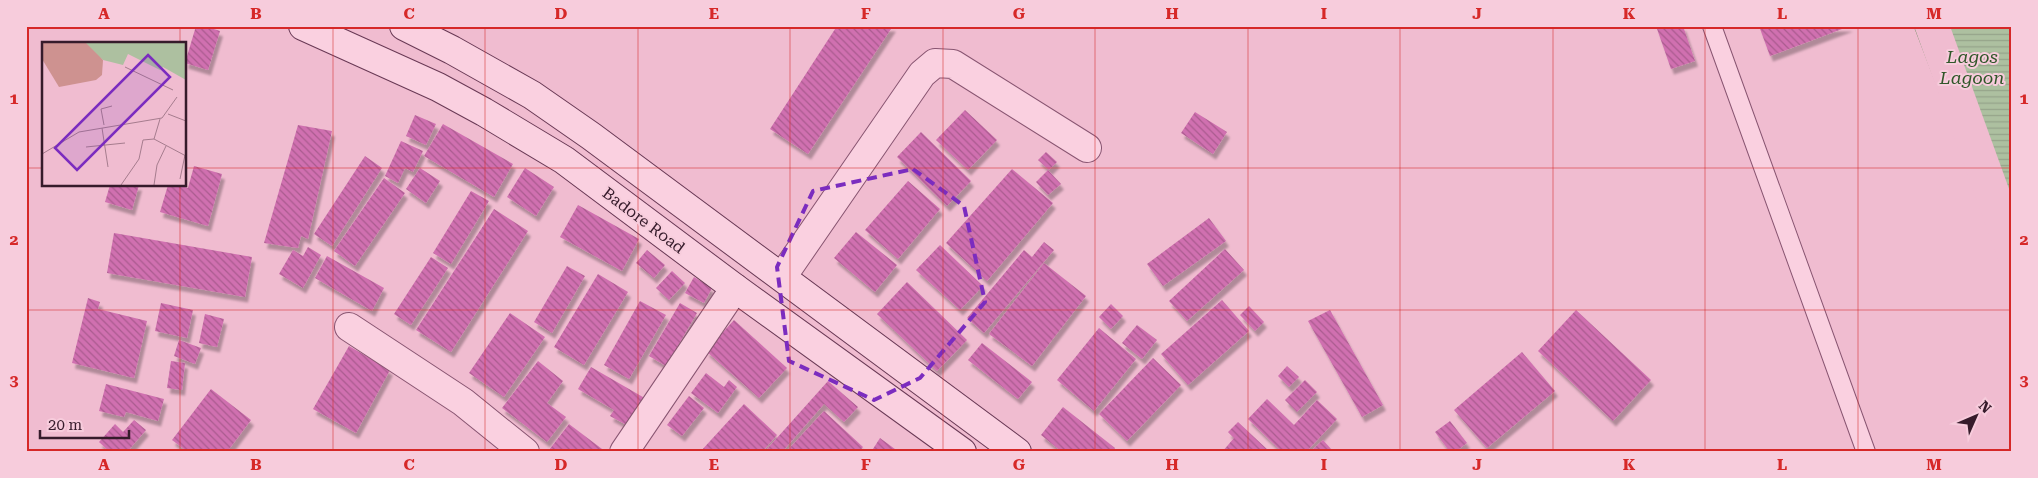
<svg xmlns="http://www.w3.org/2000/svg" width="2038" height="478" font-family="'Roboto Serif',serif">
  <defs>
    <pattern id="water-rules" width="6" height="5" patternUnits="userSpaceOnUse" patternTransform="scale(1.25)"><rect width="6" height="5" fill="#adc0a0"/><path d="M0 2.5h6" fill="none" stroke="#95a48a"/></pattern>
    <pattern id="building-back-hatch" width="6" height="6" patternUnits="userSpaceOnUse" patternTransform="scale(1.25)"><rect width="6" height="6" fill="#d070b0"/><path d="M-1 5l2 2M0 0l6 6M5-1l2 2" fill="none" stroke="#aa5b8f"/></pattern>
    <filter id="shadow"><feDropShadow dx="3" dy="5.5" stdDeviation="1" flood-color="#0004"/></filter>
  </defs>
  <rect width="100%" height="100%" fill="#f0bcd0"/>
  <path fill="url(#water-rules)" stroke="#758e68" d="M1914,26H2012V282Z"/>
  <path fill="#f0bcd0" d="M1914,26H1950L2012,197V282L2007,284Z"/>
  <path fill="url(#building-back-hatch)" filter="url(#shadow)" d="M196,26H204L220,31L208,70L185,63Z
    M837,26H893L808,154L770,129Z
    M1656,26H1683L1695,61L1671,69Z
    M1759,26H1850L1770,56Z
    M965,110L997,140L968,170L936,140Z
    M1195,112L1227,132L1213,154L1181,133Z
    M415,115L436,124L426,145L406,136Z
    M443,124L513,164L494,197L424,156Z
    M298,125L332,131L308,239L301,236L298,248L264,243Z
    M921,132L971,181L947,206L897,157Z
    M401,141L423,151L413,172L405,168L398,183L385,176Z
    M1046,152L1057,162L1049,170L1038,160Z
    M365,156L382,168L332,246L314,234Z
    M194,166L222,174L208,226L160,212L168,185H179L188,188Z
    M420,168L440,181L426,203L406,189Z
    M525,168L554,187L536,216L507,197Z
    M1012,169L1053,203L987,281L946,243Z
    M1048,170L1061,184L1048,195L1036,182Z
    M384,178L405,193L355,266L334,251Z
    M908,181L940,209L898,259L865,230Z
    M110,185H139L132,210L105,202Z
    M471,191L489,201L451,264L433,253Z
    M578,205L639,239L622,271L560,237Z
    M494,209L528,231L451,352L416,330Z
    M1209,218L1226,241L1163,286L1147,264Z
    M856,232L897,265L875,292L834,258Z
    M114,233L252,257L245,297L107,273Z
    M1044,242L1054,250L984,333L967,318L1024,250L1032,257Z
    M940,245L983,286L960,310L916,270Z
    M308,247L321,255L303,288L279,274L293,250L303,256Z
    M1225,249L1244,270L1187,321L1169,301Z
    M647,250L665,265L654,278L636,263Z
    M327,256L384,288L372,311L315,278Z
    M431,257L448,268L411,325L394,314Z
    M1044,263L1086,296L1032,366L989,334Z
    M567,266L585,276L552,333L534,322Z
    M672,271L685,283L669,300L656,288Z
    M598,274L628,292L584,365L554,347Z
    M694,277L712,288L704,303L685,293Z
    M907,282L967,340L937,371L877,314Z
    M88,298L100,302L98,309L147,321L134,378L72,363Z
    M1222,300L1249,331L1188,385L1161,354Z
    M640,301L666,315L629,379L604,365Z
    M161,303L193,310L187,338L155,331Z
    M680,303L697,313L666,366L649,356Z
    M1111,304L1123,316L1111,329L1099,317Z
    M1249,306L1264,322L1255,331L1240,315Z
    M1330,310L1383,405L1362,417L1308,321Z
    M1576,310L1651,380L1613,421L1538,351Z
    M510,313L545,337L504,397L469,373Z
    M205,314L224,319L217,347L199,343Z
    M734,320L787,368L759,398L706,351Z
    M1137,325L1157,340L1142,359L1122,343Z
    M1099,328L1136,359L1094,411L1057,380Z
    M179,340L201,348L195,364L174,356Z
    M982,343L1032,382L1018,399L968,360Z
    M349,346L390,370L356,433L313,409Z
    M1522,352L1555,391L1487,448L1454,410Z
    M1153,358L1181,385L1127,441L1099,414Z
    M171,361L185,363L182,390L167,388Z
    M538,361L563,381L547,403L566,417L547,442L502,408Z
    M1287,366L1299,377L1289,387L1278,376Z
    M591,367L648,400L632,428L610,416L614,410L578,389Z
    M706,373L724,387L729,380L737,387L718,413L691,393Z
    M1305,380L1317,392L1297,412L1285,400Z
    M828,381L858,407L844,422L824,404L782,452H770L767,449Z
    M106,384L164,399L158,421L126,412L124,417L99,411Z
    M211,389L251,420L227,452H188L172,440Z
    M689,396L704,408L682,436L667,425Z
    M1267,399L1294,425L1317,400L1337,419L1306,452H1282L1248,419Z
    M744,404L777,435L762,452H700Z
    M1063,407L1115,448L1113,452H1062L1041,435Z
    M824,411L863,447L859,452H786Z
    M134,420L146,430L127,452H110L99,442L115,424L123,432Z
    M1450,421L1467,443L1455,452H1450L1435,432Z
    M1238,422L1270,452H1222L1234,438L1228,432Z
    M569,424L606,452H551L549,450Z
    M880,438L899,452H871Z
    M1323,440L1331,449L1328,452H1310Z"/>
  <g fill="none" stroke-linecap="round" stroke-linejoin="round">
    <g stroke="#885571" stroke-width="20">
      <path id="lane" d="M1712,26L1866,452"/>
    </g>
    <g stroke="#885571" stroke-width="30">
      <path id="street" d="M782,277L922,74L935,63L953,64L1087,148
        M349,327L463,402L525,452
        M624,452L735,288"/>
    </g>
    <g stroke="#693955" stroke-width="30">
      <path id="secondary" d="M303,26L438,87L484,112L564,160L735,288L962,452
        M404,26L452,50L532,95L591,136L1017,452"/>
    </g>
    <use href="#lane" stroke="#fad0e0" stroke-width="18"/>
    <use href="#street" stroke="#fad0e0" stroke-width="28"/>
    <use href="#secondary" stroke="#fad0e0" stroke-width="28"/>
  </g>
  <path fill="none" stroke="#7b2cbf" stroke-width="4" stroke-dasharray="10 6" stroke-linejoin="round" d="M913,169L964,206L985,302L920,378L874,400L789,361L777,267L813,191Z"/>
  <path fill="none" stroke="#d62828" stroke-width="1" stroke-opacity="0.55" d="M180,26V44M333,26V452M485,26V452M638,26V452M790,26V452M943,26V452M1095,26V452M1248,26V452M1400,26V452M1553,26V452M1705,26V452M1858,26V452M26,168H44M185,168H2012M180,185V452M26,310H2012"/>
  <g text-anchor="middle" stroke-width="4" stroke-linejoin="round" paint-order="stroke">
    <g font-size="16" fill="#361b2b" stroke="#f7ccdc">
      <text transform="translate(644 220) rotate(37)" y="6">Badore Road</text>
    </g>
    <g font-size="18" font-style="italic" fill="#305729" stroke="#f7ccdc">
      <text x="1972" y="63">Lagos<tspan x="1972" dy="21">Lagoon</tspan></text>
    </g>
  </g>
  <g transform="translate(42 42)">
    <rect width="144" height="144" fill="#f0bcd0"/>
    <path d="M0,0H43L49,3L61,18L60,33L54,38L17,45L0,17Z" fill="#ce9290"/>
    <path d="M43,0H144V38L121,25L118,28L86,12L81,23L61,18Z" fill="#adc0a0"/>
    <path fill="none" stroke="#adc0a0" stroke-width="2.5" d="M67,0L103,18M72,0L89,11M76,0L96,14M94,0L103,18M103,16L108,0M103,18L116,0"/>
    <path fill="none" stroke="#a67c8e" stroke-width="1" d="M83,25L131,48M126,72L144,79M62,83L59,67L70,64M60,86L66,125M112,97L118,77M44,105L83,101M0,112L37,90L120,76L135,55M138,137L143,113M79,143L97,117L101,98L112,97L144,114M112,143L115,123L124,104"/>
    <path fill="#7b2cbf" fill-opacity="0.15" stroke="#7b2cbf" stroke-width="2.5" d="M106,13L128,35L35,128L13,106Z"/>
    <rect width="144" height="144" fill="none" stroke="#361b2b" stroke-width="2.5"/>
  </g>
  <rect width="2038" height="478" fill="none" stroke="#f7ccdc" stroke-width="55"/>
  <g transform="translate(1976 416) rotate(45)" stroke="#f7ccdc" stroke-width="4" paint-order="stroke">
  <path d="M0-4L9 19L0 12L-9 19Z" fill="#361b2b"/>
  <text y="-8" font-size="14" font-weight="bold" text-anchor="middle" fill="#361b2b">N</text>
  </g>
  <path d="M40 430v8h89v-8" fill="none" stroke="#361b2b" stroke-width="2.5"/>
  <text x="48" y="430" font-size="15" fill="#361b2b" stroke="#f7ccdc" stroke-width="4" paint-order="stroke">20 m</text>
  <rect x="28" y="28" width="1982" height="422" fill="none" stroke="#d62828" stroke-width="2"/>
  <g font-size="16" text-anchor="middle" font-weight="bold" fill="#d62828">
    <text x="104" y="19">A</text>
    <text x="256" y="19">B</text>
    <text x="409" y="19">C</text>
    <text x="561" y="19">D</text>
    <text x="714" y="19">E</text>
    <text x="866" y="19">F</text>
    <text x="1019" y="19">G</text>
    <text x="1172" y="19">H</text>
    <text x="1324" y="19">I</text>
    <text x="1477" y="19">J</text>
    <text x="1629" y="19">K</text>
    <text x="1782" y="19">L</text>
    <text x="1934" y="19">M</text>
    <text x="14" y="104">1</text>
    <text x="2024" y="104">1</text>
    <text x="14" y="245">2</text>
    <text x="2024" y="245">2</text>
    <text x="14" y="386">3</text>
    <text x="2024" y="386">3</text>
    <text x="104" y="470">A</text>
    <text x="256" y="470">B</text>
    <text x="409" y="470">C</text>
    <text x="561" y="470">D</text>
    <text x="714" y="470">E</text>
    <text x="866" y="470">F</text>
    <text x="1019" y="470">G</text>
    <text x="1172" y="470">H</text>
    <text x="1324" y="470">I</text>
    <text x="1477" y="470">J</text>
    <text x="1629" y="470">K</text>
    <text x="1782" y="470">L</text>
    <text x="1934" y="470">M</text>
  </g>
</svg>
